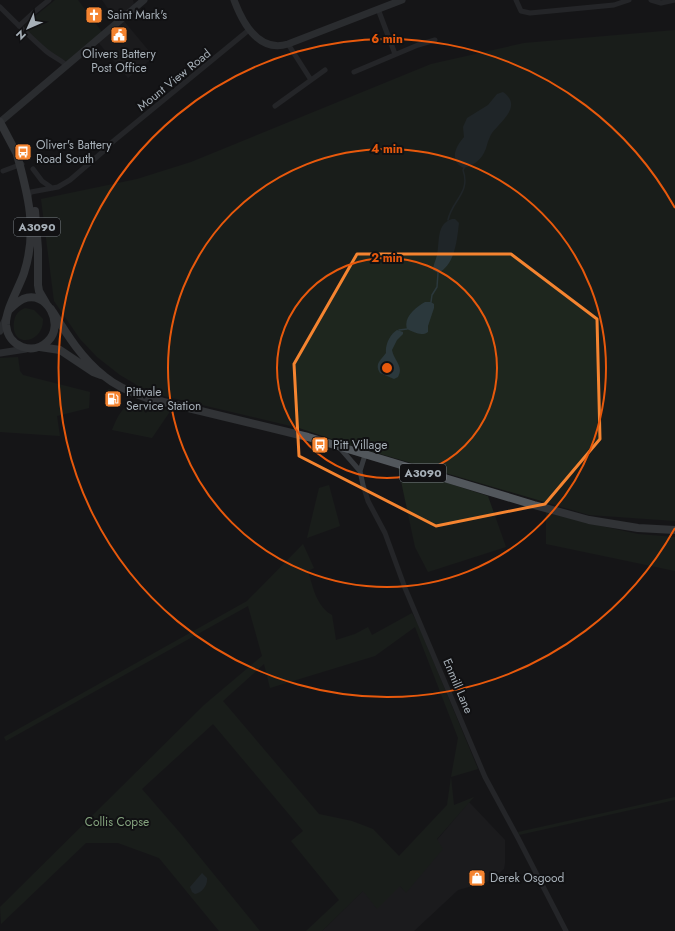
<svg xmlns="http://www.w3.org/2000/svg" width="675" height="931" font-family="Jost,sans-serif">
  <rect width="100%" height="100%" fill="#161618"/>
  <path fill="#222225" d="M102,0H133L134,5L116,20Z
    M123,20L154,57L128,78L98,42Z
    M469,802L505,840V863L504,869L490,881L458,890L414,931H322L363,891L400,886L406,892L437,840Z"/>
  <path fill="#1e261e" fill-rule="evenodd" d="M55,0H78L102,32L67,62L52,53L25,30V26L28,22Z
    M675,30V521L589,515L343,443L299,428L164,396L142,388L120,375L97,357L80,339L54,301L41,199L137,179L191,162L431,64L524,43Z
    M25,308L34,310L43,319C44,344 10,349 14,322C15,315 18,311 25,308Z
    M18,357L20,371L23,375L90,392L89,408L57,416L60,436L0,432V358Z
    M109,389L120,394V398L107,396L105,392Z
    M134,401L171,410L152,438L112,430C117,418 122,406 134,401Z
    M398,467L488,496L506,547L428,572L415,547Z
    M329,485L340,526L307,538L319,488Z
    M546,512L588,523L638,534L675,537V571L546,544Z
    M303,544L314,568L308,571C313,587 316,606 332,615L336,640L355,634L368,627L372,635L412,613L418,624L478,769L451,777L454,805L474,797L437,839L443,849L406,893L400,886L377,909L363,891L322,931H306L339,900L291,841L303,831L213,724L142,789L181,834L260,931H219L159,858L118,843H86L1,924L0,907L204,705L262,656L248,606L6,741L4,737L247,601ZM415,627L458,738L451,777L447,805L399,856L373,829L352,821L319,814L223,701L264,664L270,688L375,656Z
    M675,797V800L519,835L518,832Z"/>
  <path fill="#2b383c" d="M503,92C523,106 501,121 492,133C490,136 488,141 487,145C484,157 477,164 464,168C449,161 455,147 464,137L463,127L467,118L488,105L497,94Z
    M452,219H455L459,223C457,240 455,265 438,273L433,270C433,265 436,260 437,255C440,241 436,224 452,219Z
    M425,302H431L434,304V308L428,326V332C421,337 414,332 407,329C403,317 416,307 425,302Z
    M397,330L403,332V334L397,340L392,350C394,361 404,366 398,377L394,379L380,373C374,364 381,360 386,353C385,345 390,334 397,330Z
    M202,873L207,878C208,885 202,893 195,894L192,892L190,887Z"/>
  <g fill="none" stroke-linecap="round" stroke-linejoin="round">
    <path stroke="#2b383c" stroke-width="1.5" d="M448,220C452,200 471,193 463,170L464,168
      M431,302L432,295L437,287L438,273
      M399,330L407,329"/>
    <path stroke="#36393d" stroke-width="5" d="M516,0L521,11L530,13L614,5L629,0
      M651,0L661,3L675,0
      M0,7C15,22 30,37 46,51C53,57 60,59 66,65
      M378,9L395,54
      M19,26L33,13L49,0
      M288,44L311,80
      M354,72L418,45L435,40
      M275,106L325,70
      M110,144L250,29
      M33,169L42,181L52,188
      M3,171L22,164
      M29,200V195L31,192L58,187L70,180L106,149
      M339,447L360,471L363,485L368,501L385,533L405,588L485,777L518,838L566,931
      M360,471L365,455"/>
    <path stroke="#44484d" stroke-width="7" d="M234,0C243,24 259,53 288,44L402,0
      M0,122L144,0
      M0,331L6,318
      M0,353L26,349"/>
    <path stroke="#52575c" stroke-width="8" d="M0,122L18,156
      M35,211L38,249V285L39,291L46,303
      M51,309C66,333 81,358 104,376C116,386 132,393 147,398L308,437L534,505L589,520L638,528L675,530
      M9,310C13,306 17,302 23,299C47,289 65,325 48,341C33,356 8,347 6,325C5,310 19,288 24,273C38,230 28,194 16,151
      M40,347L60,350L93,372L101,375"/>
  </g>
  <path d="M0 0H675V931H0ZM357,254H511L597,319L600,439L545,504L436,526L299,456L294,364Z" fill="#161618" fill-opacity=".55" fill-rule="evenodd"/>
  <path fill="none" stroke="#f58430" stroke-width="3" stroke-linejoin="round" d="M357,254H511L597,319L600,439L545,504L436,526L299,456L294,364Z"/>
  <g fill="none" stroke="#e8590c" stroke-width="2">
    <circle cx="387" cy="368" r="110"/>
    <circle cx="387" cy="368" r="219"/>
    <path d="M675 528A329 329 0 1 1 675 208"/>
  </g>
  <defs>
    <g id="church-square" transform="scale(0.9)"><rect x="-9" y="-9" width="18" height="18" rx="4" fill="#f58430" stroke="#111113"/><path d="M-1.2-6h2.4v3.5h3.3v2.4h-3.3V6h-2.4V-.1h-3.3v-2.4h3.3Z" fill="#fff"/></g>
    <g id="civic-square" transform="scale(0.9)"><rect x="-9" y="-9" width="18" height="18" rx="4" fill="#f58430" stroke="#111113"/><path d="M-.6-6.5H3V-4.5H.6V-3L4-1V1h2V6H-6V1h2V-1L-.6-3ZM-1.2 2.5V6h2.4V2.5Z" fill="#fff"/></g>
    <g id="bus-square" transform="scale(0.9)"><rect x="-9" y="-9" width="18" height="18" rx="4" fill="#f58430" stroke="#111113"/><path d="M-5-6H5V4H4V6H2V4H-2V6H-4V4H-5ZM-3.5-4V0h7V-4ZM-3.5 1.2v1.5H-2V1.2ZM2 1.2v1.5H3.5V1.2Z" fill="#fff"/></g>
    <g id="fuel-square" transform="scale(0.9)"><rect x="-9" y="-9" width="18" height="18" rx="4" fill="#f58430" stroke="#111113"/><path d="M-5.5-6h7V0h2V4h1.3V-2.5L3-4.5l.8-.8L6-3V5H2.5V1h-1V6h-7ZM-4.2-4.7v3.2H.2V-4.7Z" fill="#fff"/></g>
    <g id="shop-square" transform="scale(0.9)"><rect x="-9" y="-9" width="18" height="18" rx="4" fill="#f58430" stroke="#111113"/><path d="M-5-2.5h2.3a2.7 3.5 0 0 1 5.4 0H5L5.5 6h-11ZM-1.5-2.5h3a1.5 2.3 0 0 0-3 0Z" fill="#fff"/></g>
  </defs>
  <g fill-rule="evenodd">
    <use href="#church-square" x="94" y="15"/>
    <use href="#civic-square" x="119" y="35"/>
    <use href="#bus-square" x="23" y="152"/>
    <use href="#fuel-square" x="113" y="399"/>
    <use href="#bus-square" x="320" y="445"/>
    <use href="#shop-square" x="477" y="878"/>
  </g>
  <g text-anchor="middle" stroke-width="4" stroke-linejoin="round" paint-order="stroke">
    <g fill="#111113" stroke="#7a8086" stroke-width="1">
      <rect x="14" y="218" width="46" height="18" rx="3"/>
      <rect x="400" y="464" width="46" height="18" rx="3"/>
    </g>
    <g font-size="11" font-weight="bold" fill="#a7b0b8">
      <text x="37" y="231">A3090</text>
      <text x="423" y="477">A3090</text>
    </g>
    <g font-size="12" fill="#a7b0b8" stroke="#111113" text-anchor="start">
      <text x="107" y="19">Saint Mark's</text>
      <text x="119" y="58" text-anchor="middle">Olivers Battery<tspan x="119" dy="14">Post Office</tspan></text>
      <text x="36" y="149">Oliver's Battery<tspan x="36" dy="14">Road South</tspan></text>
      <text x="126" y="396">Pittvale<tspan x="126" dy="14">Service Station</tspan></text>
      <text x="333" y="449">Pitt Village</text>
      <text x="490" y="882">Derek Osgood</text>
    </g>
    <g font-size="12" fill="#a7b0b8" stroke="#111113">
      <text transform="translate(174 80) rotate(-39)" y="4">Mount View Road</text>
      <text transform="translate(458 686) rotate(67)" y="4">Enmill Lane</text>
    </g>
    <g font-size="12" fill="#84a37e" stroke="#111113">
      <text x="117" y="826">Collis Copse</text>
    </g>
  </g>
  <circle cx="387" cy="368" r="6" fill="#e8590c" stroke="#111113" stroke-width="2"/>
  <g font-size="12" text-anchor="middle" font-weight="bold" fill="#e8590c" stroke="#111113" stroke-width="4" stroke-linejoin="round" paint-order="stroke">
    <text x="387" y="43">6 min</text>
    <text x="387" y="153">4 min</text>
    <text x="387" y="262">2 min</text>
  </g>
  <g transform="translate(28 28) rotate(225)" stroke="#111113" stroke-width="3" paint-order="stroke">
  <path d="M0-3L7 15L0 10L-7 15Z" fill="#a7b0b8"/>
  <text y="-6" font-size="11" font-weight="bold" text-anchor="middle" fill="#a7b0b8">N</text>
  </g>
</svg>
